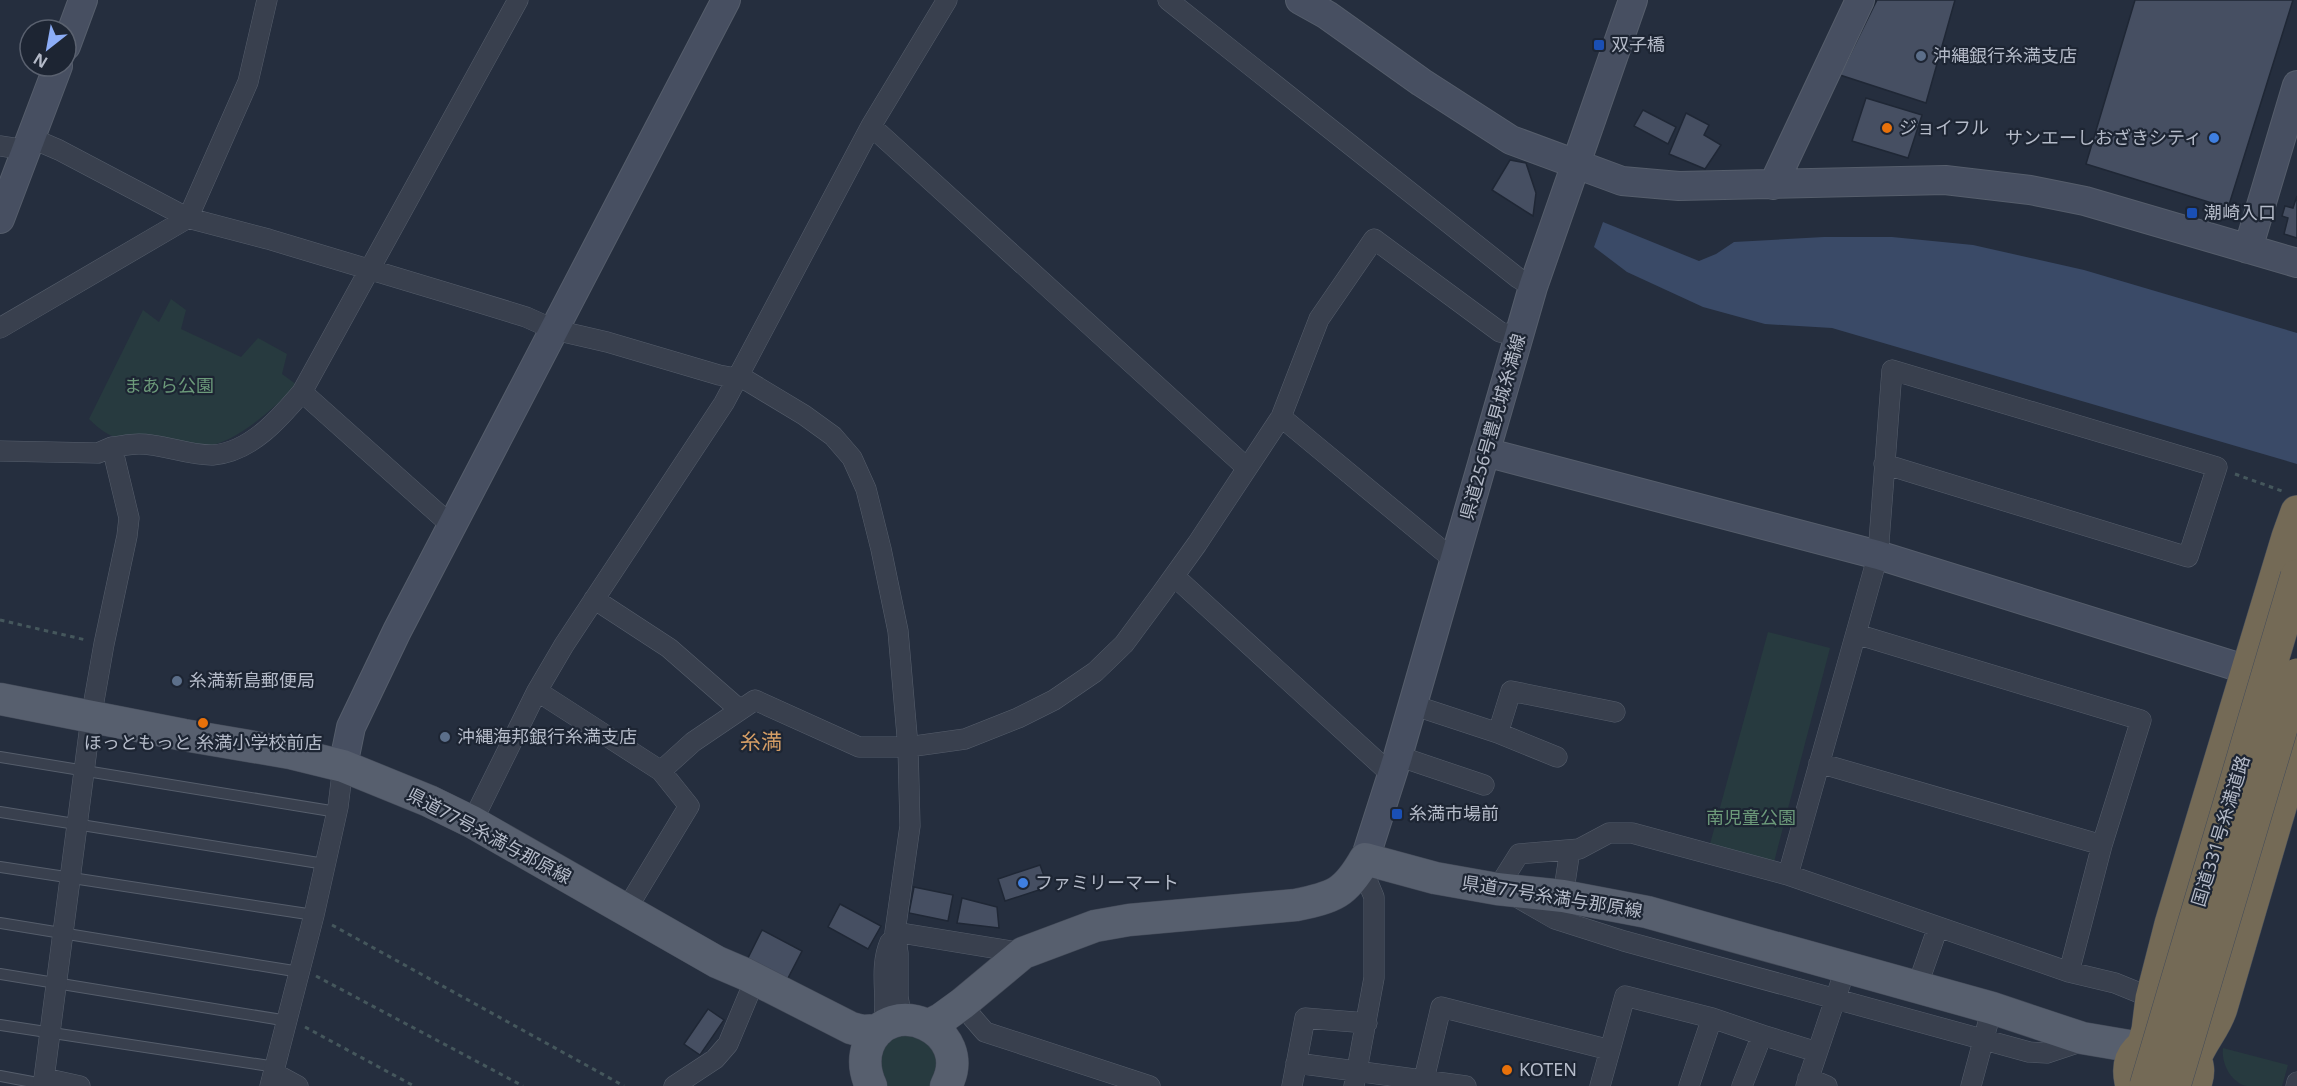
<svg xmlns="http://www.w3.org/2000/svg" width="2297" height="1086" font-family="'Noto Sans','Noto Sans JP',sans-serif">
  <rect width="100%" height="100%" fill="#252e3e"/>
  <path fill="#273a3f" d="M171,299L186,310L181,329L241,357L258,338L287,354L282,374L297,385C270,411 240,441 202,448C189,450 165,444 151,442C121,439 111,441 89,419L143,310L159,322Z
    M1768,632L1830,648L1774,862L1710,844Z
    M892,1032L936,1041L937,1086H880L875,1049Z
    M2223,1048L2288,1065L2282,1086C2271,1086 2258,1086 2247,1086C2231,1083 2221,1063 2223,1048Z"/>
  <path fill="#3a4a67" d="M1603,222L1699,261L1716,254L1734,242L1824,237H1892L1973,245L2084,270L2297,333V464L1832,328L1765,324L1703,307L1627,272L1594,247Z"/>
  <path fill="#464f62" stroke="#1f2735" stroke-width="1.5" d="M1877,0H1955L1926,103L1840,75Z
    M2135,0H2293L2228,208L2086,164Z
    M1866,98L1922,115L1908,158L1852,141Z
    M1643,110L1676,127L1668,144L1634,126Z
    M1686,113L1709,125L1704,135L1721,145L1705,169L1669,154Z
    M1510,160L1526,163L1536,193L1533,216L1492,190Z
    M2297,196V238L2284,234L2288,218L2282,216L2285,206L2293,208Z
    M1040,865L1048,887L1005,901L998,879Z
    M914,887L953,895L948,921L909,913Z
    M962,898L997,907L999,928L957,923Z
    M840,904L881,926L868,949L828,927Z
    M762,930L802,951L787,980L747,960Z
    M708,1009L724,1020L700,1055L684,1044Z"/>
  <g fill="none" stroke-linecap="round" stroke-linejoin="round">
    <g stroke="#565e6c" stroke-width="12">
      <path id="lane" d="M0,757L337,812
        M0,812L325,864
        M0,867L314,915
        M0,923L300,972
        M0,974L288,1021
        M0,1025L276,1067
        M0,1076L43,1084"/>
    </g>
    <g stroke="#565e6c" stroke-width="21">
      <path id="street" d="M1168,0L1518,278L1533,287
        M871,126L1247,468
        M31,138L59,150L188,218L268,239L451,294L526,317L555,330L607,342L719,375L746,380L804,415L833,436L852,458L866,489L881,549L898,631L908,747L910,826L895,932L898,953V997L900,1008L907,1020
        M0,146L26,150
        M0,328L188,218L248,82L267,0
        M302,392L452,526
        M1281,417L1455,561
        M112,447C121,446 130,444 139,444C163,444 190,456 213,455C251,452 280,418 302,392L518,0
        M0,451L98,453L112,447L129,518L127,536L104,644L91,718L43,1086
        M1174,576L1392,775
        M594,599L669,648L740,710
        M1856,634L2141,720L2102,845L2069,972
        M537,691L661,771
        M1413,705L1498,733L1557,757
        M1498,733L1511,691L1615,712
        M1398,756L1484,785
        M1819,763L2102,845
        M472,822L537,691L564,645L724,403L871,126L947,0
        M1788,875L1878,555L1892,370L2217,467L2188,557L1884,464
        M1497,889L1519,854L1579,849L1609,833H1632L1788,875L2069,972L2115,983L2152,998
        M1515,896L1555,919L1624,941L2029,1052L2047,1053L2077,1043
        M1563,896L1570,850
        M626,910L689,806L661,771L693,742L755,700L859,747H908L965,739L1018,718L1054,700L1095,672L1124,644L1161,594L1197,544L1281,417L1319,319L1374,239L1500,332L1518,336
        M895,932L1023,953
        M1917,987L1938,927
        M972,1017L985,1032L1150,1086
        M1712,1018L1762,1035L1742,1086
        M883,1027C889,999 878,970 890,942
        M1762,1035L1817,1052
        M1296,1063L1466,1086
        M274,1073L298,1086
        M44,1078L80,1086
        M1808,1078L1827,1086
        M1424,1079L1441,1007L1610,1050
        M270,1086L314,915L338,807L343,766
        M674,1086L715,1059L728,1044L751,989
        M1292,1086L1305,1018L1367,1023
        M1354,1086L1374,978V897L1361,866
        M1600,1086L1625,996L1712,1018L1689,1086
        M1806,1086L1846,967
        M1971,1086L1992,1008
        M2296,1086L2297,1082"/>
    </g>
    <g stroke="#565e6c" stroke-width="30">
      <path id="secondary" d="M1300,0L1327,15L1421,82L1511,140L1622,181L1679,186L1945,180L2030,190L2085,201L2297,263
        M66,46L83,0
        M1773,185L1860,0
        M0,219L58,66
        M2248,249L2297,85
        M1485,452L1878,555L2248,670
        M343,766L351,727L397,631L726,0
        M1365,859L1398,756L1533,287L1633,0"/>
    </g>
    <g stroke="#424957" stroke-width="33">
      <path id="primary" d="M0,699L184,735L290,753L343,766L429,801L472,822L717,962L745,974L851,1028L862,1031L879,1030
        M929,1025L941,1019L963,1003L1023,953L1095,926L1129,920L1296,905C1334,897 1345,894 1365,859L1435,878L1497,889L1563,896L1647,912L1992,1008L2082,1038L2141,1048
        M871,1086C865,1073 863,1060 868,1046C889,992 976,1030 946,1086"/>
    </g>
    <g stroke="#434b59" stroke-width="34">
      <path id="highway" d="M2143,1047L2148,1030L2152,998L2171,924L2288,537L2297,512
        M2194,1061C2200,1042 2215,1028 2221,1008L2297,749
        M2132,1086C2114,1020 2218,1034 2194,1086"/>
    </g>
    <path stroke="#45575c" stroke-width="3" stroke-dasharray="4.5 4.5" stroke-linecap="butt" d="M2235,474L2282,491
      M0,620L86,640
      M332,925L624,1086
      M316,976L523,1086
      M305,1027L414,1086"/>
    <use href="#lane" stroke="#39404e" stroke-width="10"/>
    <use href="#street" stroke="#39404e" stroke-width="20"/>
    <use href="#secondary" stroke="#474f61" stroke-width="28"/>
    <use href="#primary" stroke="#575f6e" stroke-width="32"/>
    <use href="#highway" stroke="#746a56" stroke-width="33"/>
    <g stroke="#434b59" stroke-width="34" stroke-linecap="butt">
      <path id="highway-bridge" d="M2146,1086L2297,576
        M2174,1086L2297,675"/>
    </g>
    <use href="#highway-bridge" stroke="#746a56" stroke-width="33"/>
  </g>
  <g fill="#1a4fb4" stroke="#1d2533" stroke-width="2">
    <rect x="1593" y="39" width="12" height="12" rx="3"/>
    <rect x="2186" y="207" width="12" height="12" rx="3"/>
    <rect x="1391" y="808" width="12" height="12" rx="3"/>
  </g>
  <g fill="#5c6f8a" stroke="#1d2533" stroke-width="2">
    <circle cx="1921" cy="56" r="6"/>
    <circle cx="177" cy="681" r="6"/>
    <circle cx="445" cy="737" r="6"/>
  </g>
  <g fill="#e8710a" stroke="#1d2533" stroke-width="2">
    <circle cx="1887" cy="128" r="6"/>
    <circle cx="203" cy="723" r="6"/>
    <circle cx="1507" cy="1070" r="6"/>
  </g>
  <g fill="#3f7fe0" stroke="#1d2533" stroke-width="2">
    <circle cx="2214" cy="138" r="6"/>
    <circle cx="1023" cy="883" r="6"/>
  </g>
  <g text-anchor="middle" stroke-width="4.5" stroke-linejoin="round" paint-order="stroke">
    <g font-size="18" fill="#b5bbc9" stroke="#1d2533" text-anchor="start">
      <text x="1611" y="51">双子橋</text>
      <text x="1933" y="62">沖縄銀行糸満支店</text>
      <text x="1899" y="134">ジョイフル</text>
      <text x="2202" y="144" text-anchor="end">サンエーしおざきシティ</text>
      <text x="2204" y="219">潮崎入口</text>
      <text x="189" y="687">糸満新島郵便局</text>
      <text x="457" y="743">沖縄海邦銀行糸満支店</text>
      <text x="203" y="749" text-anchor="middle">ほっともっと 糸満小学校前店</text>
      <text x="1409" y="820">糸満市場前</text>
      <text x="1035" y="889">ファミリーマート</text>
      <text x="1519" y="1076">KOTEN</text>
    </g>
    <g font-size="18" fill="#6c9a7a" stroke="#1d2533">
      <text x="169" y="392">まあら公園</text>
      <text x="1751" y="824">南児童公園</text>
    </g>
    <g font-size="18" fill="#b5bbc9" stroke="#1d2533">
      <text transform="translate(1493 427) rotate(-74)" y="6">県道256号豊見城糸満線</text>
      <text transform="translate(2221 831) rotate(-73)" y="6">国道331号糸満道路</text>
      <text transform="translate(489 836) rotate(28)" y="6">県道77号糸満与那原線</text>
      <text transform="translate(1552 897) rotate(9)" y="6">県道77号糸満与那原線</text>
    </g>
    <g font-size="21" fill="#d49d65" stroke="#1d2533">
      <text x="761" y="749">糸満</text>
    </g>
  </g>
  <g transform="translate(48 48) rotate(211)"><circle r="28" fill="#1d2533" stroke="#5a616f" stroke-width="1.5"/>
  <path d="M0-4.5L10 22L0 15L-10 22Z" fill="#8cadf7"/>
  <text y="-9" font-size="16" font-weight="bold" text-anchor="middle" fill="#b5bbc9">N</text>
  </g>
</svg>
